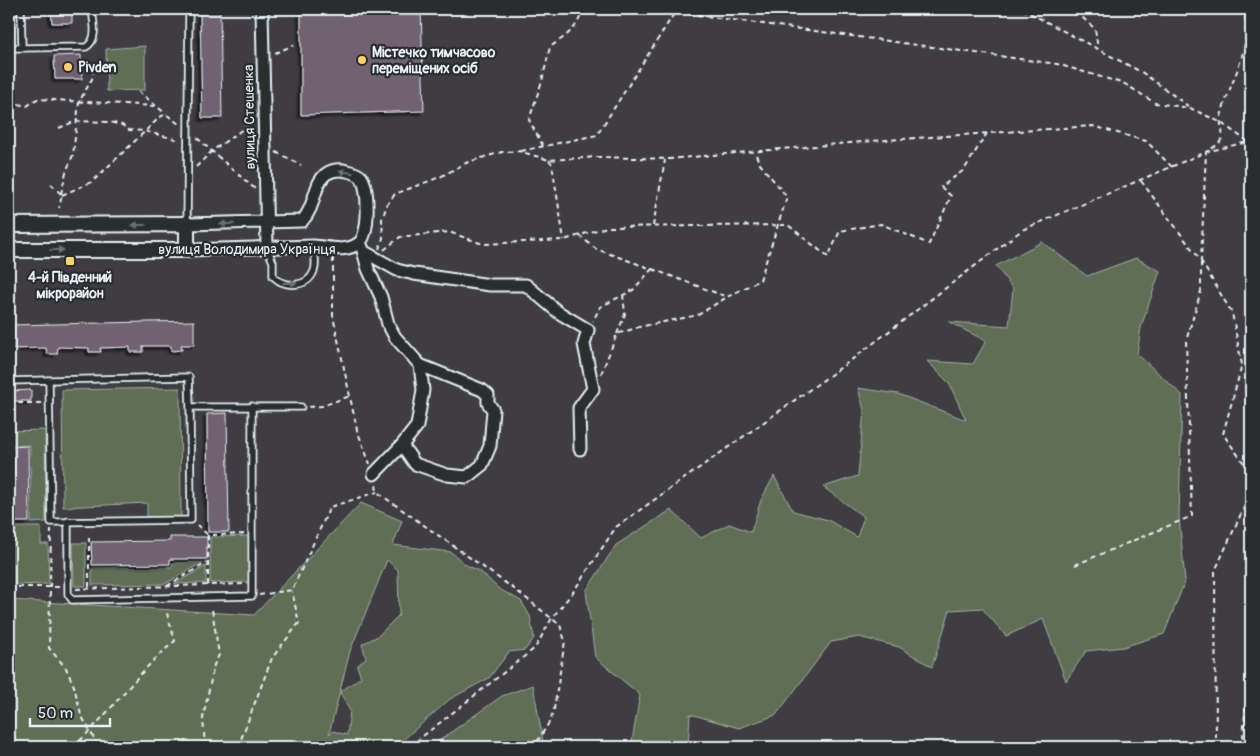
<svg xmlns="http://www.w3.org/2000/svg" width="1260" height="756" font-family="Pangolin,sans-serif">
  <defs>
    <filter id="shadow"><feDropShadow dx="-3" dy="3" stdDeviation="1" flood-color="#0009"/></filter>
  </defs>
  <rect width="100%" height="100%" fill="#3f3d42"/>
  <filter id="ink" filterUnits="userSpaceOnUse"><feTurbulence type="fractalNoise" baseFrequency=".02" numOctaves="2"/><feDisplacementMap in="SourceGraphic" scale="10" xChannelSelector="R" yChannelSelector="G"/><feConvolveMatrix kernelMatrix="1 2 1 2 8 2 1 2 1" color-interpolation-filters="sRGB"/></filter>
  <g filter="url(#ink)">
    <path fill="#616e55" stroke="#a4b0a6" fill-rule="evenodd" d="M145,46V90L107,91L106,49Z
      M1042,242L1087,276L1136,258L1160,271L1141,327L1137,354L1182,395L1179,517L1185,581L1164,634L1123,647L1086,651L1066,681L1043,619L1006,636L982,608L950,610L932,667L899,647L859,637L831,642L776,715L739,728L690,714L688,747H631L640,695L595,657L586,591L616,545L671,510L701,538L729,524L751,532L761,500L774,476L793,511L828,520L857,537L864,517L823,487L858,476L864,410L858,388L898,394L966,420L949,383L927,361L973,364L986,341L949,322L1009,326L1013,289L996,266Z
      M180,388L181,517H147V503L63,507L62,390Z
      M45,430L46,522L31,523L30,445L9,446V431Z
      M361,503L402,521L393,545L451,552L466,565L481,572L499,589L521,601L530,616L534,638L525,650L509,652L489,678L450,699L404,739L389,747H9V735L12,732L9,730V600L254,615ZM387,560L398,570L399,615L378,636L362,644L366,658L357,666L361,677L340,692L350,711L347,735L333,731L329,734L350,651Z
      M10,527H41V544H48L49,584L9,585Z
      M249,536L250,582L210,583V537Z
      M73,543H86V586H74Z
      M203,562L165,584L92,585V568L172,567L173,563Z
      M206,566V583L174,584Z
      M533,685L544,747H430L502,696Z"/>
    <path fill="#6f6270" stroke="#e8f1f8" filter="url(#shadow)" d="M51,9H72V23H52Z
      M200,9H220L222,118H202Z
      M301,9H421L424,111L301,115Z
      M81,55L82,79H55L54,56Z
      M194,321V345H181L182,350L171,351V346H143V352H130V347L100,348L101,352H89V348L58,347L57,354H47L46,348L9,349V325Z
      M31,390V401H11V391Z
      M227,413L229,532H208L207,414Z
      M28,446L29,522H9V447Z
      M170,537H207V559H170V564L92,565L91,542L170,541Z"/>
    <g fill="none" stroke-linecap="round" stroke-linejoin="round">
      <g stroke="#e8f1f8" stroke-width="9">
        <path id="service" d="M9,48H22L21,9
          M22,48L86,47C99,39 93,22 92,9
          M187,224L189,9
          M267,248L273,262V276C284,288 308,288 314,271C317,264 314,253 314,246
          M49,380L189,377L190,407
          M9,381L49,380L51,522L191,520L190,407H301
          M68,521V594L72,600L252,596V406"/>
      </g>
      <g stroke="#e8f1f8" stroke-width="15">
        <path id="minor" d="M262,9L267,248
          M362,247L368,269L381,297L388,324L395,337L420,365
          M187,250L314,246C328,247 346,253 359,243C370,235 369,187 361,177C357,173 352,172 347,171C340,169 332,170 326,174C313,184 316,207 302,221L187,224
          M363,251L397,270L414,274L490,285H526L558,312L588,330L584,344L593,389L579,408L580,449
          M374,474L402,445L415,464L447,475L467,477L482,465L490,446L493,410L488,403V395L482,390L420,365L423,390L417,426L402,445"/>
      </g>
      <g stroke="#e8f1f8" stroke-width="18">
        <path id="tertiary" d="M9,225L187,224V250H9"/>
      </g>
      <path stroke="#e8f1f8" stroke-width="2" stroke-dasharray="5 4" stroke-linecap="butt" d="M653,9L1057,64L1125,84L1155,103L1190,108L1220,122L1247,141
        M1022,9L1143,73L1188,106
        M1080,9L1082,17L1095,29L1098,49
        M275,53L294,45
        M138,91L166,114
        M9,102L27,106L37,99L156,106
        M59,128L76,121L109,122L122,125L129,130L144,131L179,140
        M197,138L255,189
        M543,146L529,120L542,81L550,47C563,38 582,26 581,9
        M521,151L597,135L677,9
        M276,152L301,165
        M549,160L552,164L564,240
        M196,167L212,151L253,122
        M1141,181L1201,261L1206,152C1211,149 1219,145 1221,140C1225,133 1219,125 1221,117C1229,81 1255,48 1243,9
        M51,184L62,195L59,208
        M61,194L66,172L73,155L79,102L92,79L93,71
        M62,195L92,182L160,117L166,114L179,124
        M653,226L665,160
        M579,235L596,249L652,269L633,290L600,307L593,321
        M379,249L383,238L382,219L387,205L395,194L440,177L468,162L502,152L519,151L549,160L598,157L669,159L872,141L1093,126L1146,141L1172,167
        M384,250L400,237L449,232L483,244L564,240L607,227L788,225L828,257L840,231L881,224L929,244L951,196L941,187L964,170L987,133
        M333,258V316L357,430L370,464
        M1201,261L1232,313L1242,365L1223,434L1251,473
        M652,269L727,297L760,280L787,197L760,164L755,153
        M617,334L625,314L623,294
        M601,374L617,334L639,327L698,315L727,297
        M9,403H42
        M309,407L322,406L350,396
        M376,485L377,492L517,591L560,625L565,641L554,709L550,721L534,747
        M197,525L208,535
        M51,529L49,648L66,668L74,686L81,715L99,747
        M89,537V589
        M1075,565L1192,516L1186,341L1201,291V261
        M208,585V535L245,534
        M167,586L208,562
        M9,587H61
        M76,589L243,584
        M259,595L292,590L330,507L377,492
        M73,747C110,714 136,673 175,641L166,610
        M205,747L203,718L214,665L219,655L212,609
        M238,747L272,658L299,623L292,591
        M409,747L535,648L552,618L573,592L616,527L850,361L1022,230L1206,152L1251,141
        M1216,747L1215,571L1251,492
        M1242,747L1251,650"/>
      <use href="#service" stroke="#2a2d2e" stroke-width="5.5"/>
      <use href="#minor" stroke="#2a2d2e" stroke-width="11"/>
      <use href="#tertiary" stroke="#2a2d2e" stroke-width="14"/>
    </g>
    <defs><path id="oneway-solid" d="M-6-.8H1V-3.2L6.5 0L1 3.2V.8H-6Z" transform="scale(1.25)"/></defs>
    <g fill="#6c7275">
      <use href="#oneway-solid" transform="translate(346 172) rotate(-170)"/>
      <use href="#oneway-solid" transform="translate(227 224) rotate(179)"/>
      <use href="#oneway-solid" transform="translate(139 225) rotate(179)"/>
      <use href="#oneway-solid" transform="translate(57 250)"/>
      <use href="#oneway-solid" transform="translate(290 283)"/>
    </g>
  </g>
  <g fill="#ffd166" stroke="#2a2d2e" stroke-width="2">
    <circle cx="362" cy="60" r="5"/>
    <circle cx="68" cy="67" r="5"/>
    <rect x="65" y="256" width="10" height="10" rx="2.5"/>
  </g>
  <g text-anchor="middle" stroke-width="4.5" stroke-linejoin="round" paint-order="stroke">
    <g font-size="14" font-weight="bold" fill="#e8f1f8" stroke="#2a2d2e" text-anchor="start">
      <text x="372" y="57">Містечко тимчасово<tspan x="372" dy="16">переміщених осіб</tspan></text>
      <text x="78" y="72">Pivden</text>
      <text x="70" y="282" text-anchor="middle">4-й Південний<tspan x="70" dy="16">мікрорайон</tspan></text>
    </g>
    <g font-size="14" fill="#e8f1f8" stroke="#2a2d2e">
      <text transform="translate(249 117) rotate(-91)" y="5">вулиця Стешенка</text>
      <text x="247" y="254">вулиця Володимира Українця</text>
    </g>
  </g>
  <rect width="1260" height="756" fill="none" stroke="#2a2d2e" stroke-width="30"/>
  <rect x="15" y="15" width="1230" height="726" fill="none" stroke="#e8f1f8" stroke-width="2" filter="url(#ink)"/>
  <path d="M30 718v8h80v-8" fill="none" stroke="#e8f1f8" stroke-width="2.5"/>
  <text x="38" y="718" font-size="15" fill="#e8f1f8" stroke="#2a2d2e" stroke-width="4" paint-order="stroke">50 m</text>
</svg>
